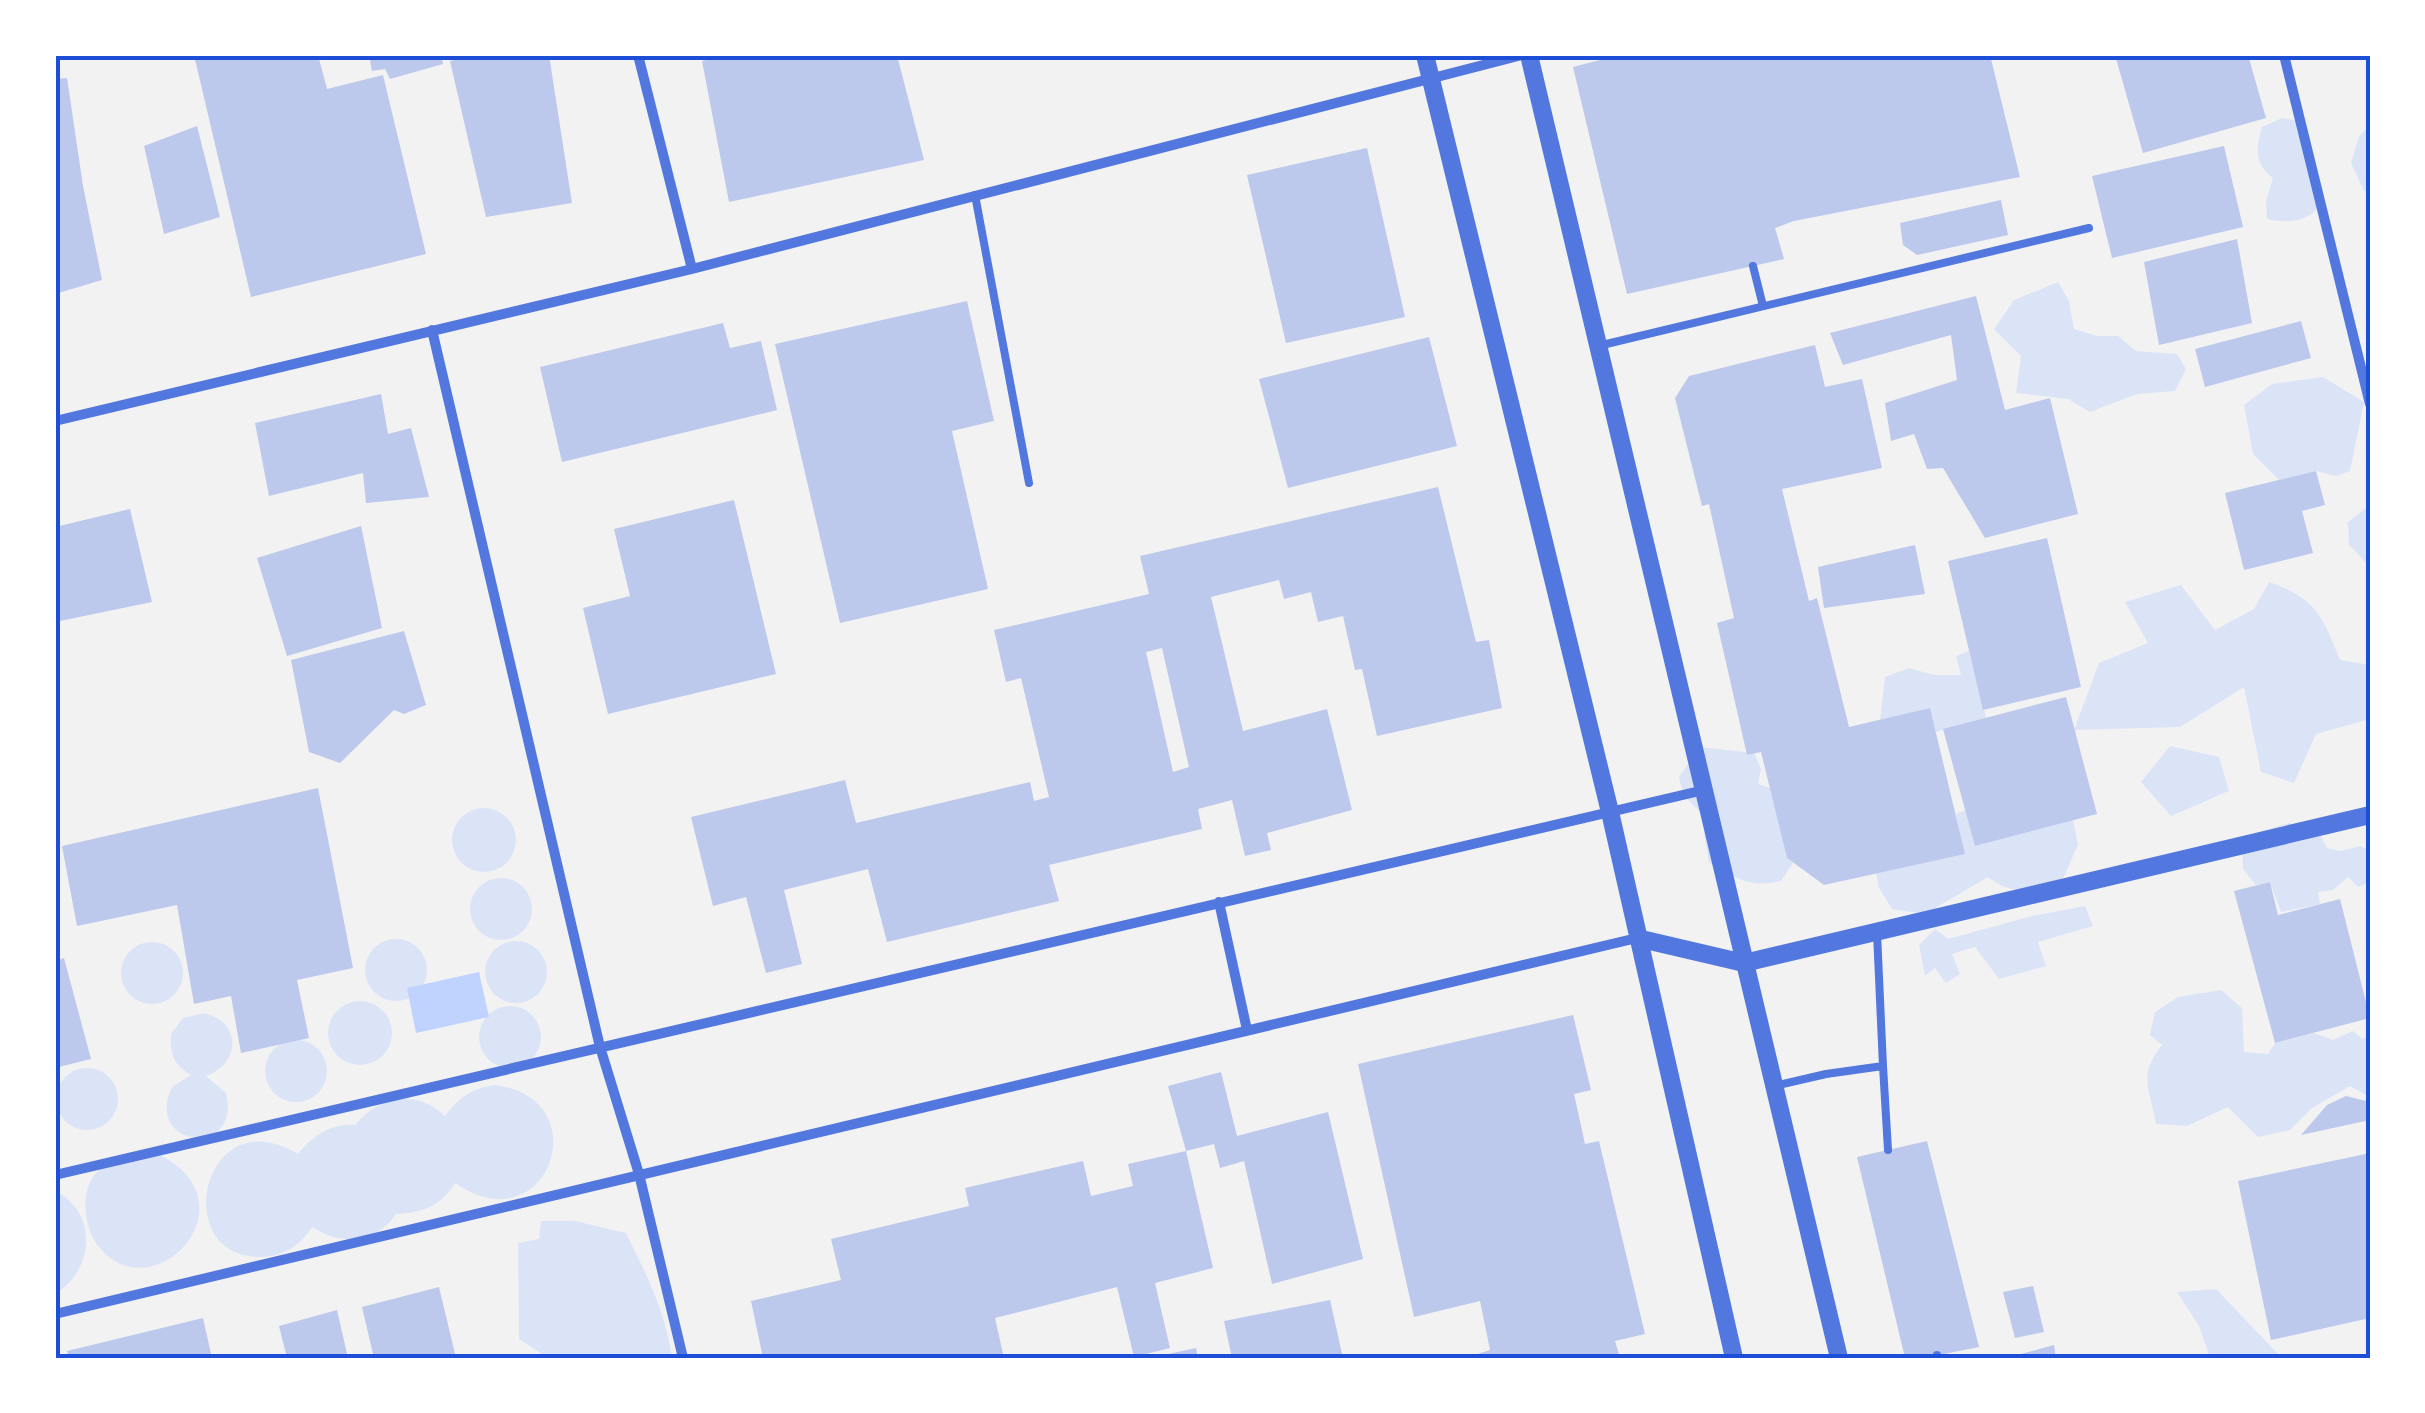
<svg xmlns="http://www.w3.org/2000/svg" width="2425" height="1413" font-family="Lora,serif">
  <rect width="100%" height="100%" fill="#f2f2f2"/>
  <path fill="#dbe4f7" d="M2282,118L2297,121L2318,208C2304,223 2286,223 2267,219L2266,201L2273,178C2254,164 2256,147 2262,127Z
    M2370,125V192L2364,191L2351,163L2359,136Z
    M2058,282L2069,301L2074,329L2097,336H2118L2136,351L2177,354L2186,369L2175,391L2137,394L2090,412L2068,399L2016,393L2021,356L1994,329L2014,300Z
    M2323,377L2364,402L2350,471L2336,476L2316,471L2279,480L2253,454L2244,405L2272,384Z
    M2370,505V567L2349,545L2348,522Z
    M2269,582C2316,598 2322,615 2340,660L2370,665V719L2316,734L2294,783L2261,772L2244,687L2180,727L2074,730L2099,663L2148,643L2125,602L2181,585L2215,630L2254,609Z
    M1969,651L1986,718L1936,732L1929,708L1880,721L1885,677L1909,668L1934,675H1961L1956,656Z
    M2170,746L2219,757L2229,791L2171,816L2141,782Z
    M1700,747L1754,753L1761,769L1758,784L1771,788L1787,858L1793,863L1781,881C1751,888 1735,879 1709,862L1704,833L1715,820C1695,810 1683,799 1679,777Z
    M452 840a32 32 0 1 1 64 0a32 32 0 1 1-64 0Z
    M1966,810L1975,846L2073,820L2078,845L2061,883C2033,889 2012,897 1988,877L1925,914L1892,909L1879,888L1876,873L1964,854L1956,814Z
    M2289,823L2319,832L2327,848L2340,851L2361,846L2370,851V882L2358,887L2348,877L2333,890L2318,892L2320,904L2281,912L2270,882L2256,885L2243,869L2242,850L2256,833Z
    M470 909a31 31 0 1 1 62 0a31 31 0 1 1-62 0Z
    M2085,906L2093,926L2038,942L2046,966L1999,979L1975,947L1952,954L1960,974L1946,983L1935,968L1925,976L1919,945L1935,929L1948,939L2032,916Z
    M365 970a31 31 0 1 1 62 0a31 31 0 1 1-62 0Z
    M485 972a31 31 0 1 1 62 0a31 31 0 1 1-62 0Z
    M121 973a31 31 0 1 1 62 0a31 31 0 1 1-62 0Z
    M2221,990L2242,1008L2244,1052L2268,1054L2275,1043L2314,1033L2333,1040L2353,1031L2362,1039L2370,1036V1087L2366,1095L2350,1086L2312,1108L2290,1130L2258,1137L2228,1107L2187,1126L2156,1124C2150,1088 2137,1077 2162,1045L2150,1035L2155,1012L2178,997Z
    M328 1033a32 32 0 1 1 64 0a32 32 0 1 1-64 0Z
    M479 1037a31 31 0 1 1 62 0a31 31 0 1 1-62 0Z
    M204,1013C242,1022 241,1063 206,1076L226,1093C242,1159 143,1148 172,1087L191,1075C174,1065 169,1053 171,1034L183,1018Z
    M265 1071a31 31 0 1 1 62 0a31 31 0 1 1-62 0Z
    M56 1099a31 31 0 1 1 62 0a31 31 0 1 1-62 0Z
    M494,1085C601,1097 548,1248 455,1183C441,1206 422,1213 396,1214C376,1244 341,1246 312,1227C300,1246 284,1256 261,1257C168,1259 202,1096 298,1154C313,1136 330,1123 355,1125C378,1096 416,1088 445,1116C459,1097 471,1089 494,1085Z
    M158,1154C260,1204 148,1318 96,1243C82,1223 79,1180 105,1166C119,1158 143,1158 158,1154Z
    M55,1191C99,1212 94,1271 55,1294Z
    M541,1221H575L626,1233C646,1273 666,1313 672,1358H548L519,1339L518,1243L539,1239Z
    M2216,1289L2282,1358H2210L2199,1326L2177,1292Z"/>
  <path fill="#bfd3fe" d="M479,972L489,1017L416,1033L407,988Z"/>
  <path fill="#bdc9ec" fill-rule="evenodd" d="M194,55H318L327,89L383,75L426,254L251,297Z
    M369,55H441L443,64L390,79L385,69L372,71Z
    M477,55H549L572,203L486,217L450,61Z
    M725,55H897L924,160L729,202L702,61Z
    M1619,55H1990L2020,177L1794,221L1775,228L1784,259L1627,294L1573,67Z
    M2115,55H2248L2266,118L2143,153Z
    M67,78L83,186L102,280L55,294V79Z
    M197,126L220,217L164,234L144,146Z
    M2224,146L2243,227L2112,258L2092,176Z
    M1367,148L1405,317L1286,343L1247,175Z
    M2001,200L2008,235L1917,255L1903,245L1900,223Z
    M2237,239L2252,323L2159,345L2144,262Z
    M1976,296L2005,410L2050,398L2078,514L1985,538L1943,468L1927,469L1914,434L1891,441L1885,403L1957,380L1951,335L1843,365L1830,333Z
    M967,301L994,421L952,431L988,589L840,623L775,344Z
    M2301,321L2311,358L2205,387L2195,349Z
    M723,323L730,348L761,341L777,410L562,462L540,367Z
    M1429,337L1457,446L1288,488L1259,379Z
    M1815,345L1825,387L1862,379L1882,468L1782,489L1809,601L1817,598L1849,727L1930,708L1965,854L1824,885L1787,858L1761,752L1747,755L1717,623L1734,618L1709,504L1702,506L1675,398L1689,376Z
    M381,394L388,434L411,428L429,497L366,503L363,473L269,496L255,423Z
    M2316,471L2325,505L2302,511L2313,553L2244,570L2225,493Z
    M1438,487L1476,642L1489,640L1502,708L1377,736L1362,669L1355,670L1343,616L1318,622L1311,592L1284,599L1279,580L1211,597L1243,731L1327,709L1352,810L1267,833L1271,850L1245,856L1232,800L1198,809L1202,829L1049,865L1059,901L887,942L868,869L784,890L802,964L766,973L746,897L713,906L691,817L845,780L856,823L1030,782L1034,801L1049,797L1021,678L1006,682L994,630L1149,594L1140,556ZM1162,648L1189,767L1173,772L1146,652Z
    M734,500L776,674L608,714L583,608L630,596L614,529Z
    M130,509L152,602L55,622V527Z
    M361,526L382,628L287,656L257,558Z
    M2047,538L2081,687L1983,710L1948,561Z
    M1915,545L1925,594L1824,608L1818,567Z
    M404,631L426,705L404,714L394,710L340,763L309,752L291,660Z
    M2066,697L2097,814L1975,846L1943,729Z
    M318,788L353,968L297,980L309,1038L241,1053L231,996L194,1004L177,905L77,926L62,846Z
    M2270,882L2278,915L2340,899L2370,1018L2275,1043L2234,891Z
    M64,958L91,1059L55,1068V961Z
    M1573,1015L1591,1090L1574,1094L1585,1144L1599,1141L1645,1334L1615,1341L1620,1358H1465L1490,1350L1480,1301L1414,1317L1358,1064Z
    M1221,1072L1237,1136L1328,1112L1363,1259L1272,1284L1244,1161L1220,1168L1214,1144L1186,1151L1213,1268L1155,1283L1170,1348L1134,1357L1117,1287L995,1318L1004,1358H763L751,1301L841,1280L831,1239L969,1206L965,1188L1083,1161L1091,1196L1133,1186L1128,1164L1186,1151L1168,1086Z
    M2346,1096L2366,1101L2370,1096V1120L2301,1135L2327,1105Z
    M1927,1141L1979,1347L1924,1358H1905L1857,1157Z
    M2370,1153V1318L2271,1340L2238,1181Z
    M2033,1286L2044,1332L2015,1338L2003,1292Z
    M439,1287L456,1358H374L362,1307Z
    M1330,1300L1343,1358H1232L1224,1321Z
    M337,1310L348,1358H287L279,1326Z
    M203,1318L212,1358H69L67,1351Z
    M2054,1345L2056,1358H2022L2021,1354Z
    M1196,1348L1198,1358H1159V1356Z"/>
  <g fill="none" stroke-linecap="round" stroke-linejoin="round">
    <path stroke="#5277de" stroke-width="8" d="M975,195L1029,483
      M1753,266L1763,306
      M1598,346L2089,228
      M1877,933L1883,1066
      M1774,1086L1826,1074L1883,1066L1888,1150
      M1937,1355V1358"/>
    <path stroke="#5277de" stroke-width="10" d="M638,55L692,269
      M2284,55L2370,404
      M432,330L600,1047L639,1174L683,1358
      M55,421L692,269L1522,55
      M1219,902L1247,1030
      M55,1175L1704,790
      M55,1314L1637,938"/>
    <path stroke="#5277de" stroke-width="18" d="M1425,55L1610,812L1734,1358
      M1529,55L1839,1358
      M1637,938L1744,963L2370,815"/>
  </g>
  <rect width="2425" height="1413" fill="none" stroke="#ffffff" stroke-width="115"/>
  <rect x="58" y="58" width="2310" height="1298" fill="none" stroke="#1d4ed8" stroke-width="4"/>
</svg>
